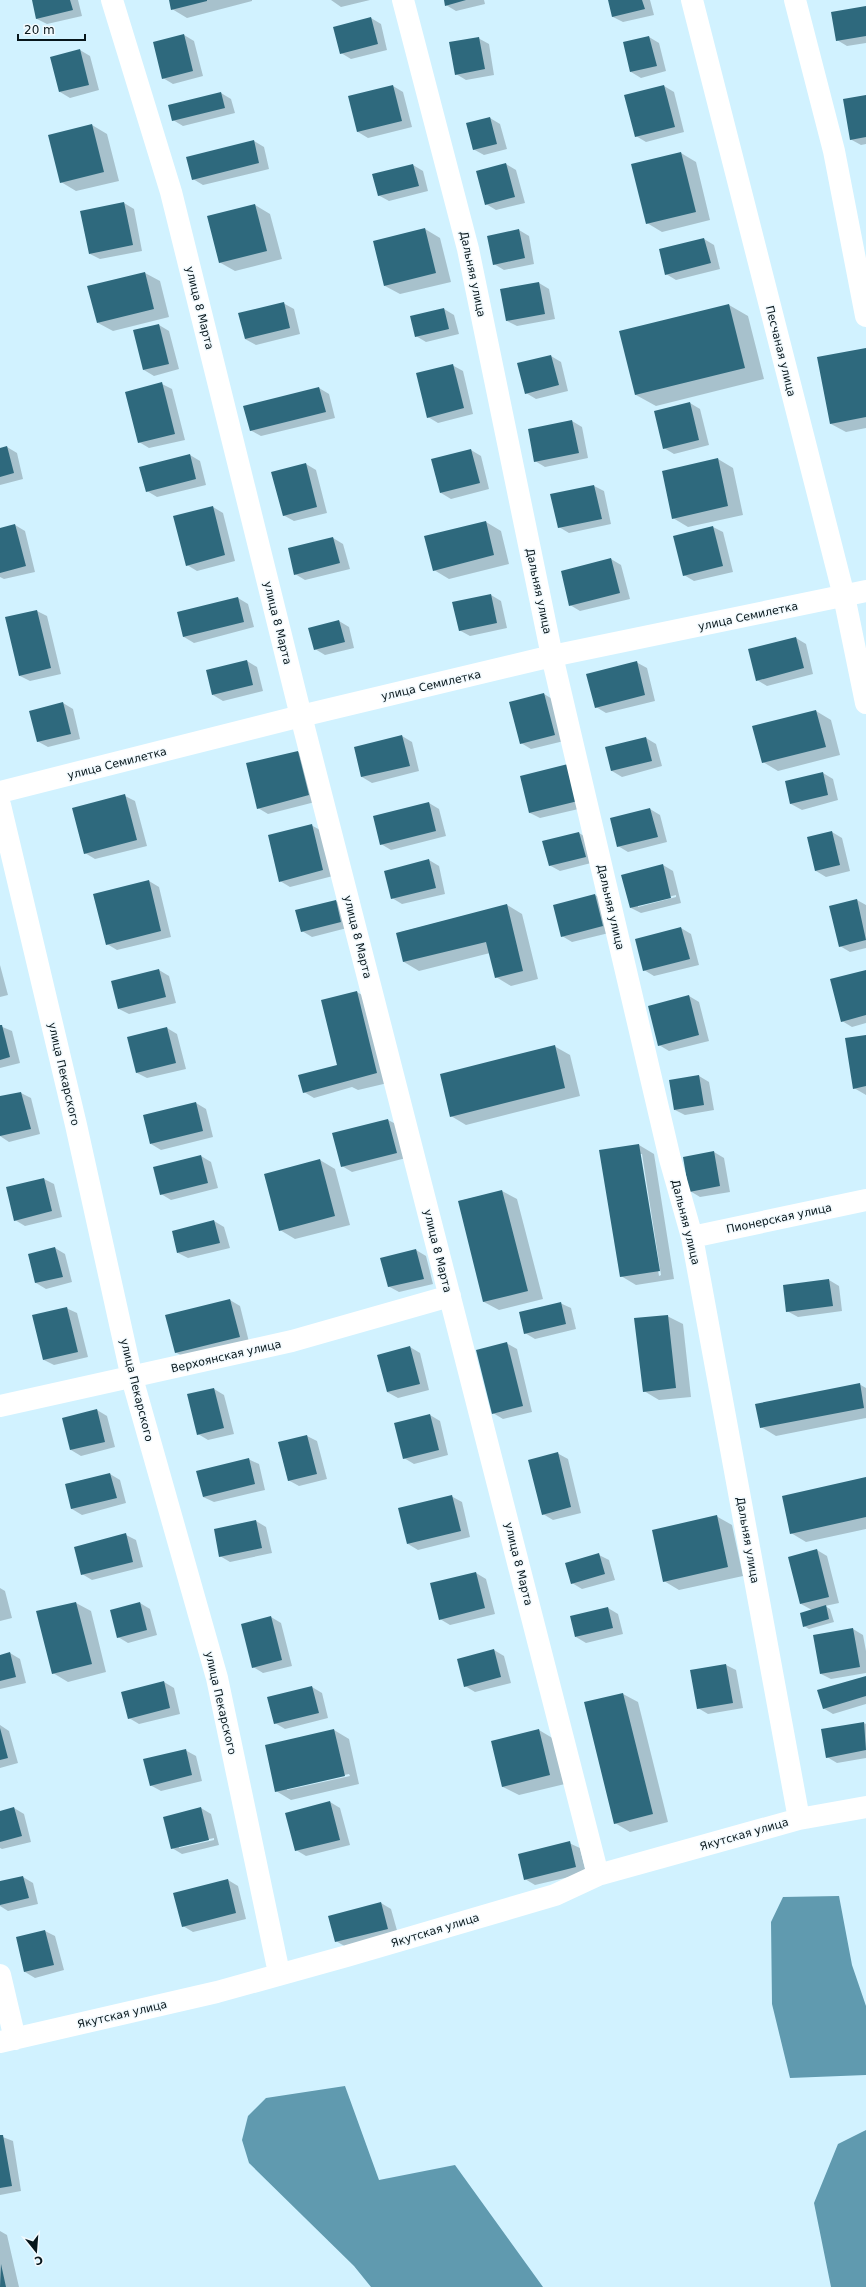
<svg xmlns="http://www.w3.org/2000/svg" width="866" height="2287" font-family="'DejaVu Sans',sans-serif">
  <rect width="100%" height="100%" fill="#d1f2ff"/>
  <path fill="#609aaf" d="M839,1896L852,1965L866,2006V2075L790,2078L772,2004L771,1922L783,1897Z
    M345,2086L379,2180L455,2165L543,2287H371L354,2266L249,2163L242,2140L248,2116L266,2098Z
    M866,2130V2287H831L814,2203L838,2144Z"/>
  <path fill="#0003" fill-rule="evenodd" d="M33,0H78L82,16L47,24L37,19Z
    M170,0H252V1L187,18L172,9Z
    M331,0H370L341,7Z
    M445,0H484L485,4L456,11L446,5Z
    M609,0H650L654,15L623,22L613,17Z
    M866,7V43L847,46L837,40Z
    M371,18L381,24L387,50L351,59L341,53Z
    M184,35L194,41L203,76L173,84L163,78Z
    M649,37L659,43L666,71L641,78L631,72Z
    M478,38L489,44L494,75L466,80L456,74Z
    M80,50L90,56L99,90L70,98L60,92Z
    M393,86L403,92L412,127L368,138L358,132L349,97Z
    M664,86L674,92L684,132L646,142L636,136Z
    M221,93L231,99L235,113L183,126L173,120Z
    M866,96V144L861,145L850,139Z
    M490,118L500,124L507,149L484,155L473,149L467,124Z
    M92,125L107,134L119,181L76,191L61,182Z
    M254,141L264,147L269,169L203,185L193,179Z
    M681,153L696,162L710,220L662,232L647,223Z
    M506,164L516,170L525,203L496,210L486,204Z
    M413,165L423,171L428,191L389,201L378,195Z
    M124,203L134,209L142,251L100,259L90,254Z
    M255,205L270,214L282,259L235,271L219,262Z
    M425,229L440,238L451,282L400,294L385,286Z
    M519,230L529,236L534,264L504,270L494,264Z
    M704,239L714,245L720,269L676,280L666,274Z
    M145,273L160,281L169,317L113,331L98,323Z
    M539,283L549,289L555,319L517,326L507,321L501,290Z
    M283,303L294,309L300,334L256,345L245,339Z
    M729,305L748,316L764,379L656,406L636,395L620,332Z
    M444,309L454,315L459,334L426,342L416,336Z
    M159,325L169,331L179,369L154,376L144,370Z
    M866,349V428L846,432L831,424Z
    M551,356L561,362L568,391L536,399L526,393Z
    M452,365L463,371L473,414L438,423L428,417Z
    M162,384L172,389L185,440L149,448L139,442Z
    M319,388L329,394L335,418L261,436L250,430Z
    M690,403L700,409L709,445L674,454L664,448Z
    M572,421L582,427L588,458L545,467L535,461Z
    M7,447L17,453L23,479L0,485V449Z
    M471,450L481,456L489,489L451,499L441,493Z
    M190,455L200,461L206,485L157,497L147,491Z
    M718,459L733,468L743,515L688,527L673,518Z
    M306,464L316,470L327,513L294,521L283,515Z
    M594,486L604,491L611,524L569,533L559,527Z
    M213,507L223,513L235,561L197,571L187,565Z
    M486,522L501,531L509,564L449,579L434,570Z
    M15,525L25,531L35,572L4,579L0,577V529Z
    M713,527L723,532L733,572L694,581L684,575Z
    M333,538L343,544L350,569L305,580L295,574L289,549Z
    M611,559L621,565L630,599L580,611L570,605Z
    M491,595L501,601L507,628L470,636L459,630Z
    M238,598L248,604L254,627L194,643L184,637L178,613Z
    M37,611L47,616L61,674L30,681L20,676Z
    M339,621L349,627L354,648L325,655L315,649Z
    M796,638L806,644L813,674L767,686L757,680Z
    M247,661L257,667L263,691L223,701L213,695Z
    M636,662L647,668L655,701L606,713L596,707Z
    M544,694L554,700L564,741L531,749L521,743Z
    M63,703L73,709L80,739L48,747L37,741Z
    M816,711L831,720L840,755L778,771L763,762L754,727Z
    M402,736L412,742L419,771L372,783L362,777L355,748Z
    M646,738L656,744L662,766L622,777L612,771L606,748Z
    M298,752L308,757L319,801L268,814L258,808L247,764Z
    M823,773L833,779L838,800L802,810L791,804L786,782Z
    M521,776L587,807L540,818L530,813Z
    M125,796L135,801L147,846L95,859L85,853Z
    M429,803L439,809L446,836L391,850L381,844Z
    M650,809L660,815L667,842L628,852L618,846L611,819Z
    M311,825L322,831L333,876L290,887L280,881Z
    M832,832L842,838L850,871L826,877L816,871L808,838Z
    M579,833L589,839L595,862L560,871L549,865Z
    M429,860L439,866L445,894L402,904L392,898Z
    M663,865L673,871L681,903L641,913L631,908ZM676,895V897L638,907V905Z
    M149,881L159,887L171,937L117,950L107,944Z
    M595,895L605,901L613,932L572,942L562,936Z
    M857,900L866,905V948L850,952L840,946Z
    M336,901L346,907L351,927L312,937L302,931Z
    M507,905L522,914L538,979L511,986L496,977L490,953L419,971L404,962L397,933Z
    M681,928L691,934L699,965L654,976L644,970Z
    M0,965L8,995L0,997Z
    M159,970L169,976L176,1003L129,1014L119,1009Z
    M866,971V1023L852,1027L842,1021Z
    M357,992L372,1001L392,1082L358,1090L352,1087L314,1098L304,1092L337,1066Z
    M689,996L699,1002L709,1041L669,1051L659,1045Z
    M0,1026L12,1031L20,1063L0,1068Z
    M167,1028L177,1034L186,1069L147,1078L137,1073Z
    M866,1036V1095L854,1088Z
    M554,1046L570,1055L580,1096L466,1125L451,1116Z
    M699,1076L709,1082L714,1110L685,1115L675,1110Z
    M21,1093L31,1098L40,1134L9,1142L0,1136V1097Z
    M196,1103L206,1109L213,1137L161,1150L151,1144Z
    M388,1120L398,1125L406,1158L352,1172L342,1166Z
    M639,1145L654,1154L674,1279L636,1285L621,1276ZM640,1154H642L661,1275L659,1276Z
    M714,1152L724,1158L730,1192L700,1197L690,1191Z
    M201,1156L211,1162L218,1188L171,1200L161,1194Z
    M320,1160L335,1169L350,1225L295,1239L280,1230Z
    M44,1179L54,1184L62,1217L25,1226L15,1220Z
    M502,1191L517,1199L543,1299L499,1310L484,1302L459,1201Z
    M214,1221L224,1227L230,1248L188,1258L178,1253Z
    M55,1248L65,1254L72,1282L46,1289L36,1283L29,1255Z
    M416,1250L426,1256L433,1284L399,1292L388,1286Z
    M829,1280L839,1286L842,1311L798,1317L787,1311Z
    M230,1300L240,1306L249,1342L186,1358L175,1352Z
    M560,1303L571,1308L576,1329L535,1339L525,1333Z
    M66,1308L77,1313L88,1357L54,1365L44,1360Z
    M667,1316L683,1324L691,1397L659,1400L644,1391Z
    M506,1343L517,1349L532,1412L503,1419L493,1413Z
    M410,1347L420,1353L429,1390L398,1398L387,1392Z
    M859,1384L866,1388V1418L776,1436L761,1427Z
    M214,1389L224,1395L234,1434L208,1440L198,1434Z
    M97,1410L107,1416L115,1447L81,1456L71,1450Z
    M430,1415L440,1421L448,1455L414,1464L404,1458Z
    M307,1436L317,1441L327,1479L299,1486L288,1480L279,1443Z
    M557,1453L568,1459L581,1513L553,1520L543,1514Z
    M248,1459L259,1464L265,1490L214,1502L203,1497Z
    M110,1474L120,1480L126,1503L82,1515L72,1509L66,1484Z
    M866,1478V1529L806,1542L791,1533Z
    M451,1496L462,1502L470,1537L418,1550L408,1544Z
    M716,1516L732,1525L743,1576L679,1590L664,1581Z
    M256,1521L266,1527L272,1553L230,1562L220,1556Z
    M126,1535L136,1540L143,1567L92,1580L82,1574Z
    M817,1550L827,1556L839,1603L825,1606L830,1609L834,1622L809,1629L804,1626L812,1610L801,1604Z
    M599,1555L609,1560L615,1580L582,1589L572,1583Z
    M476,1573L486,1579L495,1614L450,1625L440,1619Z
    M0,1588L5,1591L12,1618L0,1621Z
    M76,1603L91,1611L106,1672L68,1682L53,1673Z
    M140,1603L150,1609L157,1635L128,1643L118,1637Z
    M608,1608L618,1614L623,1634L586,1643L576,1637Z
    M271,1617L281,1623L292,1666L263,1673L253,1667Z
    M853,1629L863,1635L866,1651V1673L831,1679L821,1674Z
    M494,1650L504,1656L511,1683L475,1692L465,1686Z
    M10,1653L20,1659L26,1683L0,1689V1656Z
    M726,1665L736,1670L743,1708L708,1714L698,1708Z
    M866,1678V1704L833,1714L823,1708Z
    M164,1682L174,1688L180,1714L139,1724L129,1718Z
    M312,1687L322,1693L328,1718L285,1729L275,1723Z
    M623,1694L638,1702L668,1822L630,1832L615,1823Z
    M864,1723L866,1724V1758L837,1763L827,1757L822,1730Z
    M0,1725L9,1731L18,1763L0,1768Z
    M334,1730L349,1739L359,1784L291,1800L276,1791ZM349,1774L350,1776L287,1790V1788Z
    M539,1730L554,1739L565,1784L519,1795L503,1787L492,1742Z
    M185,1750L196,1756L202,1781L161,1791L150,1785Z
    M330,1802L340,1808L350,1845L306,1856L296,1850Z
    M14,1808L24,1814L31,1842L2,1849L0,1848V1812Z
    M201,1808L211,1814L219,1845L182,1854L172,1848ZM214,1838V1840L179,1848V1846Z
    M569,1843L580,1848L586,1873L535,1885L525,1879Z
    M23,1877L33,1883L38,1904L8,1911L0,1906V1882Z
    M228,1880L238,1886L246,1919L193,1932L183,1926Z
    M381,1903L391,1909L398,1934L346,1947L336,1941Z
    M45,1931L55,1936L64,1970L35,1978L25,1972Z
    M0,2136L13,2141L21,2191L0,2195Z
    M0,2231L7,2235L19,2287H0Z"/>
  <path fill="#2e697d" d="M32,0H70L73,10L36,19Z
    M169,0H207V1L171,10Z
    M444,0H466L445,6Z
    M608,0H642L645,9L612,17Z
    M866,6V36L836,41L831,12Z
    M371,17L378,44L340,54L333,27Z
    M184,34L193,71L162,79L153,42Z
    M649,36L657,66L630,72L623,42Z
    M479,37L485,69L455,75L449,42Z
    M80,49L89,85L59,92L50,57Z
    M393,85L402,121L357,132L348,96Z
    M664,85L675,127L635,137L624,95Z
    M221,92L225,108L172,121L168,105Z
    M866,95V137L850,140L843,99Z
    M490,117L497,144L473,150L466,123Z
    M92,124L104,172L60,183L48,135Z
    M254,140L259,163L192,180L186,157Z
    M681,152L696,212L646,224L631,164Z
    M506,163L515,197L485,205L476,171Z
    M413,164L419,186L378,196L372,174Z
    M124,202L133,245L89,254L80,211Z
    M255,204L267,251L219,263L207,216Z
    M425,228L436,273L384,286L373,241Z
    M519,229L525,258L493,265L487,236Z
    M704,238L711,263L665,275L659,249Z
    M145,272L154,309L97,323L87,286Z
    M539,282L545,314L506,321L500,289Z
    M284,302L290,328L245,339L238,313Z
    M729,304L745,368L635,395L619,331Z
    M444,308L449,329L415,337L410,316Z
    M159,324L169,364L143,370L133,330Z
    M866,348V417L830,424L817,357Z
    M551,355L559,385L525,394L517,363Z
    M453,364L464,408L427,418L416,373Z
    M162,382L175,434L138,443L125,392Z
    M319,387L326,412L250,431L243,406Z
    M690,402L699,440L663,449L654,411Z
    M572,420L579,453L534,462L528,429Z
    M7,446L14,473L0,477V448Z
    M471,449L480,483L440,493L431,459Z
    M190,454L196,479L146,492L139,467Z
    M718,458L728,506L672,519L662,471Z
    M306,463L317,507L283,516L271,472Z
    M594,485L602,519L558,528L550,494Z
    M213,506L225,555L186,566L173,516Z
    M486,521L494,555L433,571L424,536Z
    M15,524L26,566L0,573V528Z
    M713,526L723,566L683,576L673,536Z
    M333,537L340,563L294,575L288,548Z
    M611,558L620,593L569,606L561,571Z
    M491,594L497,623L459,631L452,602Z
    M238,597L244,622L183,637L177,612Z
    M37,610L51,668L19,676L5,617Z
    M339,620L345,642L314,650L308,628Z
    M796,637L804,668L756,681L748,649Z
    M247,660L253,685L212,695L206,670Z
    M637,661L645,695L595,708L586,674Z
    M544,693L555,735L520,744L509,702Z
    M63,702L71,734L37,742L29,711Z
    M816,710L826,747L762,763L752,726Z
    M402,735L410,766L361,777L354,747Z
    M646,737L652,761L611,771L605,747Z
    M298,751L309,795L257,809L246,763Z
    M568,764L578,801L529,813L520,776Z
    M823,772L828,795L790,804L785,781Z
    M125,794L137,840L84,854L72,808Z
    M429,802L436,831L380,845L373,816Z
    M650,808L658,837L617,847L610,818Z
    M312,824L323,870L279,882L268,835Z
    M832,831L840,865L815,871L807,837Z
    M579,832L586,857L549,866L542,841Z
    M429,859L436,888L391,899L384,871Z
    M663,864L671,898L630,908L621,875Z
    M149,880L161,931L106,945L93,894Z
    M595,894L603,926L561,937L553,905Z
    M857,899L866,940L839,947L829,906Z
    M336,900L341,922L301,932L295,910Z
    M507,904L523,971L495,978L486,942L403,962L396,933Z
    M681,927L690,959L643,971L635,939Z
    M159,969L166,997L118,1009L111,981Z
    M866,970V1015L841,1022L830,979Z
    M357,991L377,1073L303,1093L298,1075L337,1065L321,1000Z
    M689,995L699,1035L658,1046L648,1006Z
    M0,1025H2L10,1057L0,1060Z
    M167,1027L176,1063L136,1073L127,1037Z
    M866,1035V1086L853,1089L845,1038Z
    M555,1045L565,1088L450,1117L440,1074Z
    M699,1075L704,1105L674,1110L669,1080Z
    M21,1092L31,1129L0,1136V1096Z
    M196,1102L203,1131L150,1144L143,1115Z
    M388,1119L397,1153L341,1167L332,1133Z
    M639,1144L660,1271L620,1277L599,1150Z
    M714,1151L720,1186L689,1192L683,1157Z
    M201,1155L208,1183L160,1195L153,1167Z
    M320,1159L335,1216L279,1231L264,1174Z
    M44,1178L52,1211L14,1221L6,1187Z
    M502,1190L528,1291L483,1302L458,1201Z
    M214,1220L220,1243L177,1253L172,1231Z
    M55,1247L63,1277L35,1283L28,1254Z
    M416,1249L424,1279L388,1287L380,1258Z
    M829,1279L833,1306L786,1312L783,1285Z
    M230,1299L240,1337L175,1353L165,1315Z
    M561,1302L566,1324L524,1334L519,1312Z
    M67,1307L78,1352L43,1360L32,1315Z
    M668,1315L676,1388L643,1392L634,1318Z
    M507,1342L523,1406L492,1414L476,1350Z
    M410,1346L420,1384L387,1392L377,1355Z
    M860,1383L864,1408L760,1428L755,1404Z
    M214,1388L224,1428L197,1435L187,1394Z
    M97,1409L105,1442L70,1450L62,1418Z
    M430,1414L439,1450L403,1459L394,1423Z
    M307,1435L317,1474L288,1481L278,1442Z
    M558,1452L571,1507L542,1515L528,1460Z
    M249,1458L255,1484L203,1497L196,1471Z
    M110,1473L117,1498L71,1509L65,1484Z
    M866,1477V1517L790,1534L782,1496Z
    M452,1495L461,1531L407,1544L398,1508Z
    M717,1515L728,1567L663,1582L652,1530Z
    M256,1520L262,1548L219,1557L214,1529Z
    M126,1533L133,1562L81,1575L74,1547Z
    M817,1549L829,1597L800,1604L788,1557Z
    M599,1553L605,1574L571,1584L565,1563Z
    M476,1572L485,1608L439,1620L430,1583Z
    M76,1602L92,1664L52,1674L36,1611Z
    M140,1602L147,1630L117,1638L110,1610Z
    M826,1605L829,1619L803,1627L800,1613Z
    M608,1607L613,1628L575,1637L570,1616Z
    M271,1616L282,1660L252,1668L241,1624Z
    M853,1628L860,1667L820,1674L813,1635Z
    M494,1649L501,1677L464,1687L457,1659Z
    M10,1652L16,1677L0,1681V1655Z
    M726,1664L733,1703L697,1709L690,1670Z
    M866,1676V1696L823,1709L817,1690Z
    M164,1681L170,1708L128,1719L121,1692Z
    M312,1686L319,1713L274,1724L267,1697Z
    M623,1693L653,1814L614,1824L584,1702Z
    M864,1722L866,1750L826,1758L821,1729Z
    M0,1728L8,1758L0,1760Z
    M334,1729L345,1776L275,1792L265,1745Z
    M539,1729L550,1775L502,1787L491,1741Z
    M186,1749L192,1775L150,1786L143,1759Z
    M330,1801L340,1840L295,1851L285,1813Z
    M14,1807L22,1836L0,1842V1811Z
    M201,1807L209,1840L171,1849L163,1817Z
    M570,1841L576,1867L524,1880L518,1854Z
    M23,1876L29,1898L0,1905V1881Z
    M228,1879L236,1913L182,1927L173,1893Z
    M381,1902L388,1929L335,1942L328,1916Z
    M45,1930L54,1965L24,1972L16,1937Z
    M0,2135H3L12,2186L0,2188Z
    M1,2264L6,2287H0Z"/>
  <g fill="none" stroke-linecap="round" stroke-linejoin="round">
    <path stroke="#fff" stroke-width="22" d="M112,0L171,192L301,716L598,1875
      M403,0L468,249L552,656L670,1159L692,1237L799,1819
      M692,0L844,596L866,703
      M795,0L834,151L866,316
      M0,792L301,716L552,656L866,591
      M0,805L76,1125L132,1378L217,1678L279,1973
      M692,1237L866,1200
      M0,1406L292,1341L450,1296
      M0,1975L15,2039
      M0,2042L217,1992L347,1956L555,1895L598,1875L799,1819L866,1807"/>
  </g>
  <g text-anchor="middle" stroke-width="3" stroke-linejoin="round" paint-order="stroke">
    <g font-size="11" fill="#07161b" stroke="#f2fafe">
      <text transform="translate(473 274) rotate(78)" y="4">Дальняя улица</text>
      <text transform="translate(200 308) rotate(76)" y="4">улица 8 Марта</text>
      <text transform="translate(781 351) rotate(76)" y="4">Песчаная улица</text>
      <text transform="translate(539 591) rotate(78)" y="4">Дальняя улица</text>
      <text transform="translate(748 616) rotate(-12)" y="4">улица Семилетка</text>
      <text transform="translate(278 623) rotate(76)" y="4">улица 8 Марта</text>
      <text transform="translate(431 685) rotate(-13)" y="4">улица Семилетка</text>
      <text transform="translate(117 763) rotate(-14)" y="4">улица Семилетка</text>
      <text transform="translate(611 907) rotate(77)" y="4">Дальняя улица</text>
      <text transform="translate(358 937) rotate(76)" y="4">улица 8 Марта</text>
      <text transform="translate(64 1074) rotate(77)" y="4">улица Пекарского</text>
      <text transform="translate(779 1218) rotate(-12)" y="4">Пионерская улица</text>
      <text transform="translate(686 1222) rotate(76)" y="4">Дальняя улица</text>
      <text transform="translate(438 1251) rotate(76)" y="4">улица 8 Марта</text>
      <text transform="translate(226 1356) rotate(-13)" y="4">Верхоянская улица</text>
      <text transform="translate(137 1390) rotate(76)" y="4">улица Пекарского</text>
      <text transform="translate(748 1540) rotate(80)" y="4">Дальняя улица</text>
      <text transform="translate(519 1564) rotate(76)" y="4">улица 8 Марта</text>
      <text transform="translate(221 1703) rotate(77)" y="4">улица Пекарского</text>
      <text transform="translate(744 1834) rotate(-16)" y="4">Якутская улица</text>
      <text transform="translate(435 1930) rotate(-17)" y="4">Якутская улица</text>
      <text transform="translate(122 2014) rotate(-13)" y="4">Якутская улица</text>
    </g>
  </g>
  <g transform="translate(36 2251) rotate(163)" stroke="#f2fafe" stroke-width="3" paint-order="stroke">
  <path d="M0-3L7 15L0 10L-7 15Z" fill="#07161b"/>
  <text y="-6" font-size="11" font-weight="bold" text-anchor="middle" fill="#07161b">С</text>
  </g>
  <path d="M18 34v6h67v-6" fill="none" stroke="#07161b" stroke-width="2"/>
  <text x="24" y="34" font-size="12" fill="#07161b" stroke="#f2fafe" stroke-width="3" paint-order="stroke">20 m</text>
</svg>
